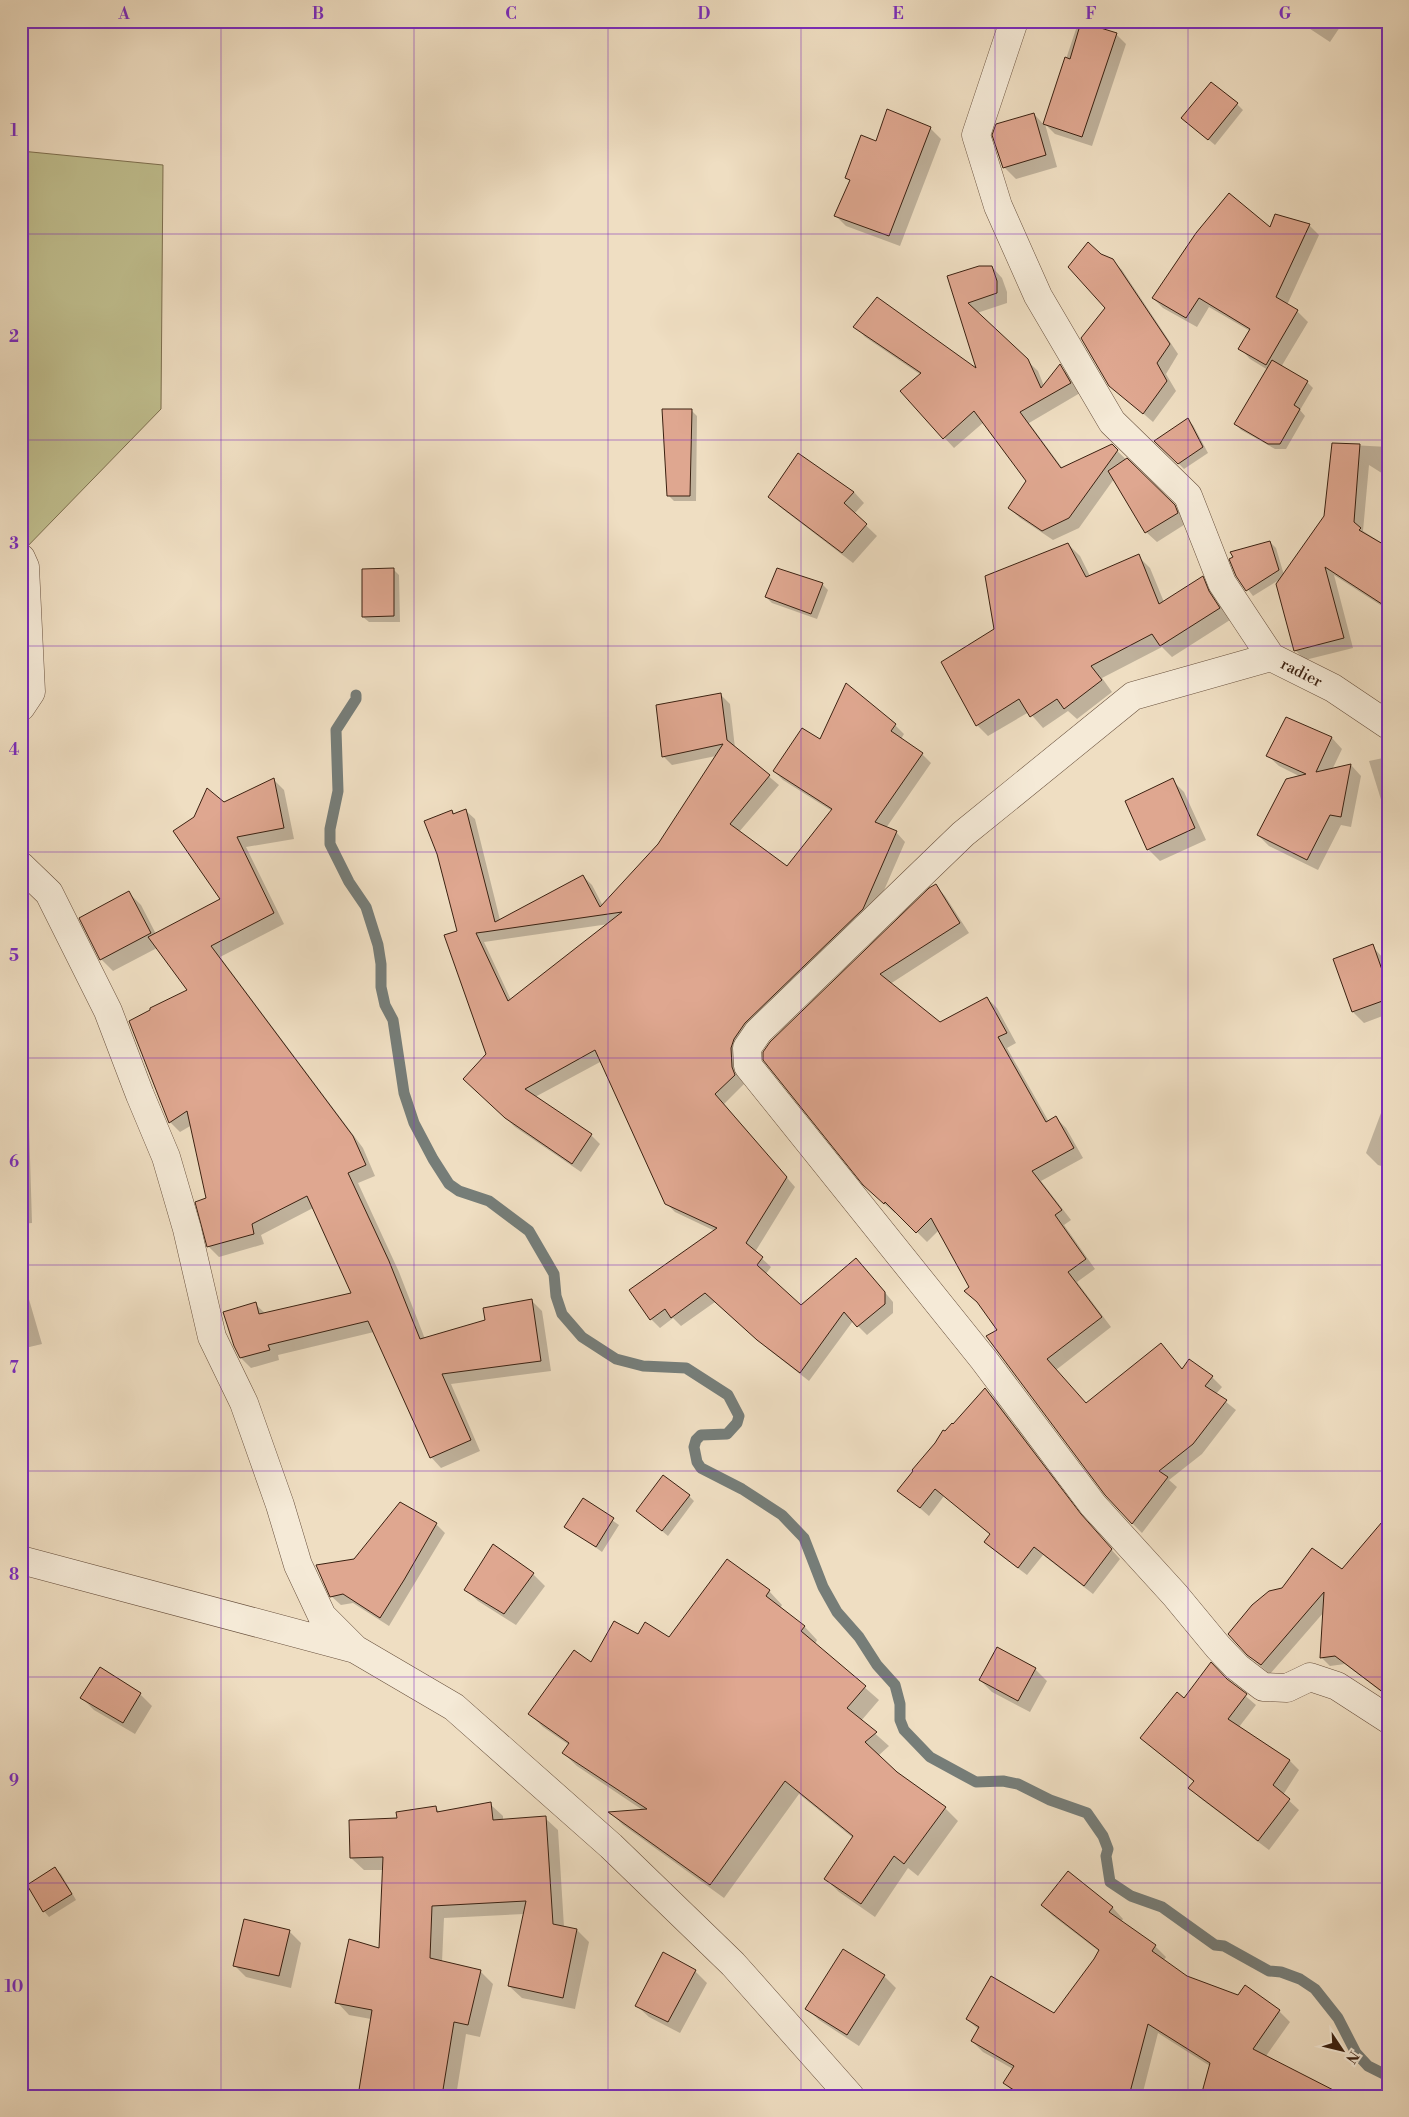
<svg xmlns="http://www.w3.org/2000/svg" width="1409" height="2117" font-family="'Libre Bodoni',serif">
  <rect width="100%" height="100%" fill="#efdec2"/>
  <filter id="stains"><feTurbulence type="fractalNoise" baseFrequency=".004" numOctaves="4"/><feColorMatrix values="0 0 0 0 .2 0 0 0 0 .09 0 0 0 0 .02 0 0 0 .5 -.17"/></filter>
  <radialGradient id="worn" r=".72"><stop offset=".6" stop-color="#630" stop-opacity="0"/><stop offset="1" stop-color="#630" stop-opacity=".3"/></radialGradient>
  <path fill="#c0bf8f" stroke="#7e7050" d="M21,151L163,165L161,409L21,553Z"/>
  <path fill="#0003" fill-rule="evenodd" d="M1298,21H1344L1330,42Z
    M1078,23L1116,34L1126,44L1092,146L1055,134L1045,124L1057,167L1016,179L1004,167L1034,114L1044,125Z
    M1237,104L1243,110L1215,145L1189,123Z
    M930,128L941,139L900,246L846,226L836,216L851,182L847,178L876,143Z
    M1309,225L1319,235L1287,305L1297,311L1308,322L1281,367L1307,382L1313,388L1300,410L1305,416L1286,449H1275L1241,430L1236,424L1268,370L1250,359L1240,348L1250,331L1209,307L1197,327L1163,308L1153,298L1270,229Z
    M1101,255L1112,260L1122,270L1178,354L1166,374L1176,391L1153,422L1116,390Z
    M992,267L1002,278L1007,292V303L977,313L1038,371L1044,386L1060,366L1070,376L1080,393L1029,423L1063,469L1111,445L1185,516L1187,523L1157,542L1146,532L1114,479L1079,528L1053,540L1020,518L1009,508L1027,481L984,422L954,448L902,392L921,375L865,337L855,326L978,372L949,277Z
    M691,410L697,416L696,501H674L669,496Z
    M1187,420L1193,425L1208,453L1184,469L1156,441Z
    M1333,444L1388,447V477L1369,465L1363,531L1388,547V610L1334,575L1353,648L1305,660L1295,650L1282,578L1253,596L1237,575L1270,542L1276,548L1284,575L1325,516Z
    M798,454L854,492L864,503L854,514L877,536L853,563L780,507L770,497Z
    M1068,544L1080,556L1090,576L1138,556L1150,568L1164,602L1202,578L1214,589L1230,620L1172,657L1162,647L1102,678L1112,692L1077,719L1068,711L1043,728L1029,712L988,736L977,725L996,629Z
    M394,570L399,575L400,622H369L363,617Z
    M777,570L823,585L828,590L817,619L772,603L766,597Z
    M721,695L730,704L735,748L779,785L739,832L787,868L832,811L783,780L774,771L821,741L895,725L904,734L901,739L922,754L931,763L886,828L896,832L905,842L872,918L754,1032L741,1077L744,1084L724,1104L795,1187L755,1252L771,1267L765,1275L801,1307L865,1269L893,1302V1313L867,1335L853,1321L809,1381L768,1349L715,1302L681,1326L673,1318L660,1328L651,1319L715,1231L675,1212L666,1203L602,1061L535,1097L591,1135L600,1144L581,1172L515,1127L474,1088L488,1054L459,932L452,811L455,814L465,810L475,819L500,920L583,876L592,885L603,906L659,844L716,756L672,765L663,756ZM609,924L511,1000L484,942Z
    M1287,719L1332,738L1342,749L1332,770L1351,765L1361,776L1351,827L1341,825L1318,870L1269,846L1258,835L1301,777L1279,766L1268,756Z
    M1388,757V822L1369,761Z
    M274,780L284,790L294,839L246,847L284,924L220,957L363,1148L375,1176L358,1183L399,1272L425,1339L487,1321L532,1301L542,1311L551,1371L451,1384L480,1451L441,1468L431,1457L374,1332L278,1355L279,1360L251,1368L241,1358L255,1304L266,1314L353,1293L313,1208L261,1235L264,1244L219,1257L208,1246L207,1199L192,1125L180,1132L170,1122L189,990L157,948L113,971L101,959L129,893L141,905L156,934L222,900L224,803Z
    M1172,780L1184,792L1206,840L1160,861L1148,849Z
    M936,886L945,896L969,933L890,984L940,1024L987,998L997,1008L1016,1043L1007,1048L1049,1122L1056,1118L1066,1128L1083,1158L1041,1181L1071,1220L1064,1225L1095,1269L1077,1282L1111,1327L1056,1370L1086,1404L1161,1344L1183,1370L1212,1377L1222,1387L1216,1394L1236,1410L1202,1454L1169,1480L1177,1487L1142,1533L1132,1523L999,1330L970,1287L939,1230L927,1242L896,1211L895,1213L881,1201L765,1060Z
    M1372,946L1384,959L1388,957V1014L1364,1023L1353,1012L1334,960Z
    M21,1086L28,1093L32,1223L21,1224Z
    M1381,1113L1388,1115V1168L1378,1165L1366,1153Z
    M21,1272L42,1344L21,1349Z
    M985,1389L994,1398L1089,1525L1120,1559L1093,1594L1043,1555L1027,1575L994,1550L985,1542L991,1535L944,1496L929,1516L899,1490L946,1433Z
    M689,1496L694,1501L668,1536L638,1511Z
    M583,1500L619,1525L602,1552L566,1526Z
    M1388,1517V1697L1345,1664L1330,1666L1321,1657L1324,1612L1270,1674L1258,1664L1248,1654L1342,1571Z
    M436,1524L445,1533L389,1626L353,1603L341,1605L331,1596L354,1560Z
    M533,1574L545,1586L516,1625L478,1601L466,1590Z
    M769,1591L782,1605L780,1608L804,1626L817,1640L815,1644L879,1700L861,1721L889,1746L878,1756L897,1773L945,1808L958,1821L918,1876L908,1868L875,1917L839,1892L826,1879L853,1838L799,1794L724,1898L623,1825L611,1813L644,1811L577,1766L563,1753L569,1745L543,1727L530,1714L591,1664L639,1636L670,1639Z
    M1035,1669L1047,1681L1030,1712L992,1692L980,1680Z
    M1228,1681L1256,1705L1239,1727L1290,1761L1299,1770L1283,1795L1299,1810L1269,1850L1200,1798L1190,1788L1194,1782L1141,1738L1185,1700Z
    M140,1694L152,1706L135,1734L94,1710L82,1698Z
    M490,1804L503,1816V1821L545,1818L558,1830L564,1927L577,1930L589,1942L575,2009L522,1998L509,1986L524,1914L444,1918L442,1962L481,1972L493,1984L480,2037L466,2034L456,2096H360L371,2019L349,2015L337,2002L380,1950L383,1870H364L351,1858L398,1819L435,1808L440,1812Z
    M55,1869L61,1874L76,1900L49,1917L44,1911Z
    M1068,1872L1113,1908L1123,1919L1121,1922L1155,1946L1166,1957L1163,1961L1186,1978L1279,2011L1290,2022L1266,2056L1210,2066L1158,2033L1142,2096H1019L1015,2093L1004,2083L1013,2069L983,2052L972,2041L978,2029L967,2019L1054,2015L1100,1952L1053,1916L1042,1905Z
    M289,1931L301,1943L291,1988L246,1977L234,1965Z
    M695,1971L707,1983L680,2033L649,2017L637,2006Z
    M884,1976L896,1988L859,2046L819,2020L807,2009Z"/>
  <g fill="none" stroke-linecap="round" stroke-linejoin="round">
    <path stroke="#767d78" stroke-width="11" d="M356,695V699L336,730L338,791L330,829V844L349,882L366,907L378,945L381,964V987L385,1005L393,1020L404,1093L414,1123L433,1159L449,1184L459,1191L489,1201L529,1231L554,1274L556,1296L562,1314L582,1337L616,1359L643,1366L686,1368L728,1395L739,1416L737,1423L727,1434L701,1435L696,1440L694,1447L697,1462L701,1468L742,1489L782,1515L804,1538L823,1587L837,1612L859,1637L877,1665L895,1685L900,1704V1720L904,1730L930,1757L976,1782L1003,1781L1018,1784L1050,1800L1087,1813L1103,1836L1108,1849L1106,1856L1110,1882L1131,1896L1162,1907L1215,1945L1224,1946L1269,1971L1281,1972L1300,1979L1315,1989L1338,2018L1356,2053L1368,2066L1388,2076"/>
  </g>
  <path fill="#dfa790" stroke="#3b2111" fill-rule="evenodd" d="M1081,22L1117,33L1082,137L1043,124L1065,57L1070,59Z
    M1211,82L1238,103L1208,140L1181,118Z
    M887,109L931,127L889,236L834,216L850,180L845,178L861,135L876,141Z
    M1034,113L1046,155L1003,168L992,135L996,124Z
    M1229,193L1270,227L1275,214L1310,224L1276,297L1298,310L1266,365L1238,349L1250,329L1199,298L1186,318L1152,298L1196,233Z
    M1088,242L1101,254L1113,259L1170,344L1157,363L1167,381L1143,414L1109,386L1081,338L1105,308L1068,267Z
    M979,266H992L997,281V293L968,303L1028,359L1041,388L1060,364L1071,383L1020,412L1061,468L1112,444L1118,450L1069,518L1042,531L1008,508L1026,481L974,411L943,439L900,391L921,373L853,327L877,297L976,368L947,276Z
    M1272,360L1308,381L1294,405L1300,409L1280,444H1268L1234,424Z
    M662,409H692L690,496H667Z
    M1188,418L1203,447L1178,464L1154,441Z
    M1332,443L1360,444L1354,522L1361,528L1359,530L1388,547V608L1325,567L1344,638L1294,651L1276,584L1324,516Z
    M798,453L854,492L844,503L867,524L842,553L768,497Z
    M1127,458L1175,505L1178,513L1145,533L1108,471Z
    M1270,541L1279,570L1246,591L1236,576L1229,559L1233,557L1230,552Z
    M1068,543L1086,577L1139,554L1159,604L1203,576L1209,591L1220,608L1160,646L1152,634L1091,666L1102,680L1064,709L1057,699L1030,717L1019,699L976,726L941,662L994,629L985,576Z
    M394,568V616L362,617V569Z
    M777,568L823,583L811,614L765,597Z
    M846,683L896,724L891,731L923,753L875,822L897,831L863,909L745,1023L734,1039L731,1048L732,1067L735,1075L715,1094L787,1177L746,1243L763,1257L757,1265L801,1305L856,1258L885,1292V1304L857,1327L844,1312L800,1373L757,1340L705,1293L671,1318L665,1309L650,1320L629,1290L717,1228L665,1204L595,1050L525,1089L592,1134L572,1164L505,1118L463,1079L486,1054L444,935L457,931L437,854L424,821L452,810L453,814L466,809L495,922L583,875L600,907L658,844L723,744L662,757L656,705L721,693L727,740L770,775L730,824L787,866L832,809L773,771L802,728L820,739ZM622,912L508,1001L476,933L484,932Z
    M1286,717L1332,737L1316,772L1351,764L1341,817L1330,815L1307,860L1257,835L1286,779L1306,774L1266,756Z
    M274,778L284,828L237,837L274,913L211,946L353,1136L366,1165L348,1173L389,1261L420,1339L485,1320L483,1308L532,1299L541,1361L442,1374L471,1440L430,1458L368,1321L268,1345L270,1350L240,1358L234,1346L223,1312L256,1302L259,1314L351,1293L307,1196L252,1224L254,1234L207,1247L195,1202L206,1198L187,1111L169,1123L129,1021L150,1010V1008L187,990L148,937L220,899L173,831L194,817L207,788L224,802Z
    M1173,778L1195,828L1147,850L1125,801Z
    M936,884L960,923L880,974L940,1022L987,997L1007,1033L998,1037L1046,1122L1056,1116L1074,1148L1032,1171L1062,1210L1055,1215L1086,1259L1068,1272L1102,1317L1047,1359L1086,1403L1161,1343L1182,1369L1189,1359L1213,1376L1205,1386L1227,1400L1193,1444L1159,1471L1168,1477L1132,1524L1105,1495L986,1336L997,1330L977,1302L964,1291L969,1287L931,1218L916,1233L885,1202L884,1204L863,1185L763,1060V1052L770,1042L929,888Z
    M129,891L151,933L100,960L79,918Z
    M1373,944L1388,987V999L1352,1012L1333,959Z
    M985,1388L1081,1514L1112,1549L1084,1586L1034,1547L1018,1568L984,1542L990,1534L935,1489L920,1508L897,1491L913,1471L912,1470L935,1443L943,1430L945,1431L952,1423L953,1424Z
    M663,1475L690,1495L662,1531L636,1511Z
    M583,1498L614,1518L596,1547L564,1527Z
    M400,1502L437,1523L404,1580L380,1618L343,1594L330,1597L316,1565L354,1559Z
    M1388,1515V1696L1335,1656L1320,1658L1324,1592L1261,1665L1247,1655L1228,1634L1252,1605L1269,1591L1282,1588L1312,1548L1342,1569Z
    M493,1544L534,1573L504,1614L464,1590Z
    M727,1559L770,1590L766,1596L805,1626L801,1631L866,1686L847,1708L877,1732L865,1742L897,1772L946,1807L904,1864L894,1856L861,1904L824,1879L853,1836L785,1781L710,1885L608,1812L647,1809L562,1753L569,1743L528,1714L574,1650L591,1662L614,1621L638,1634L645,1622L669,1637Z
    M997,1647L1036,1668L1018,1701L979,1680Z
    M1211,1662L1227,1679L1247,1694L1228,1719L1290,1760L1273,1785L1290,1799L1258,1841L1188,1788L1194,1781L1140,1738L1177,1692L1184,1698Z
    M100,1667L141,1693L123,1723L80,1698Z
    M491,1802L493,1820L546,1816L553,1924L577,1929L563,1998L508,1986L526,1901L432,1906L430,1958L481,1970L468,2025L454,2022L442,2096H358L372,2010L335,2003L349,1939L379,1948L383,1857L350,1858L349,1820L397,1818L396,1812L436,1806L437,1812Z
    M55,1867L72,1894L43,1912L27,1885Z
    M1068,1871L1113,1907L1109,1912L1156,1945L1152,1951L1187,1976L1238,1995L1245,1985L1280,2010L1253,2049L1345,2096H1201L1210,2063L1148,2024L1129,2096H1023L1003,2083L1014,2066L971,2041L979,2027L966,2019L991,1976L1054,2013L1094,1959L1099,1950L1041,1905Z
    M244,1919L290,1930L279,1976L233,1966Z
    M843,1949L885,1975L847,2035L805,2009Z
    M663,1952L696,1970L668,2022L635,2006Z"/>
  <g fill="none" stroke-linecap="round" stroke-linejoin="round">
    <g stroke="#68503d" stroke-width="29">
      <path id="street" d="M1014,21L976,135L998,206L1038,296L1112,422L1188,496L1222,583L1271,657
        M21,558L25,567L31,692L21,707
        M1271,657L1133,696L963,834L758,1032L747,1048L748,1066L984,1360L1093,1505L1175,1595L1218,1647L1237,1667L1263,1687L1287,1688L1310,1677L1337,1686L1388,1719
        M1271,657L1333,688L1388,725
        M21,866L49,893L108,1011L140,1095L166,1157L187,1229L212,1337L244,1403L280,1505L298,1565L322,1616L354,1648
        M21,1560L355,1649L454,1707L611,1846L733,1964L850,2096"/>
    </g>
    <use href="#street" stroke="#f5ead7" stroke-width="28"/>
  </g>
  <path fill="none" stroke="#7b2cbf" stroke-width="1" stroke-opacity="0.55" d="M221,21V2096M414,21V2096M608,21V2096M801,21V2096M995,21V2096M1188,21V2096M21,234H1388M21,440H1388M21,646H1388M21,852H1388M21,1058H1388M21,1265H1388M21,1471H1388M21,1677H1388M21,1883H1388"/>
  <g text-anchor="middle" stroke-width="5" stroke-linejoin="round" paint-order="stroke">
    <g font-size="16" fill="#3b2111" stroke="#f5ead7">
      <text transform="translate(1302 672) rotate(27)" y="6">radier</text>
    </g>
  </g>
  <rect width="1409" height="2117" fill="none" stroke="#efdec2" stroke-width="55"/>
  <g transform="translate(1342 2050) rotate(125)" stroke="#f5ead7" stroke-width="4" paint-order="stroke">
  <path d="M0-4L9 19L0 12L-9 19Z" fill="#3b2111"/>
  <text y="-8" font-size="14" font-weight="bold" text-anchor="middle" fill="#3b2111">N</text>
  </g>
  <rect x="28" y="28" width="1354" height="2062" fill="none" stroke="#7b2cbf" stroke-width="2"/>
  <g font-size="16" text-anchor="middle" font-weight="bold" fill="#7b2cbf">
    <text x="124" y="19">A</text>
    <text x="318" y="19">B</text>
    <text x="511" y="19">C</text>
    <text x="704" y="19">D</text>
    <text x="898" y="19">E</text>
    <text x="1091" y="19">F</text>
    <text x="1285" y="19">G</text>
    <text x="14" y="136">1</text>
    <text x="14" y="342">2</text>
    <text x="14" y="549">3</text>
    <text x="14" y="755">4</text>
    <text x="14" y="961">5</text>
    <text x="14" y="1167">6</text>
    <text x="14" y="1373">7</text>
    <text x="14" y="1580">8</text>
    <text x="14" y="1786">9</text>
    <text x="14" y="1992">10</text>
  </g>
  <rect width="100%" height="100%" filter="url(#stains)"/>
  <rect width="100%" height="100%" fill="url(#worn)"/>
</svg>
